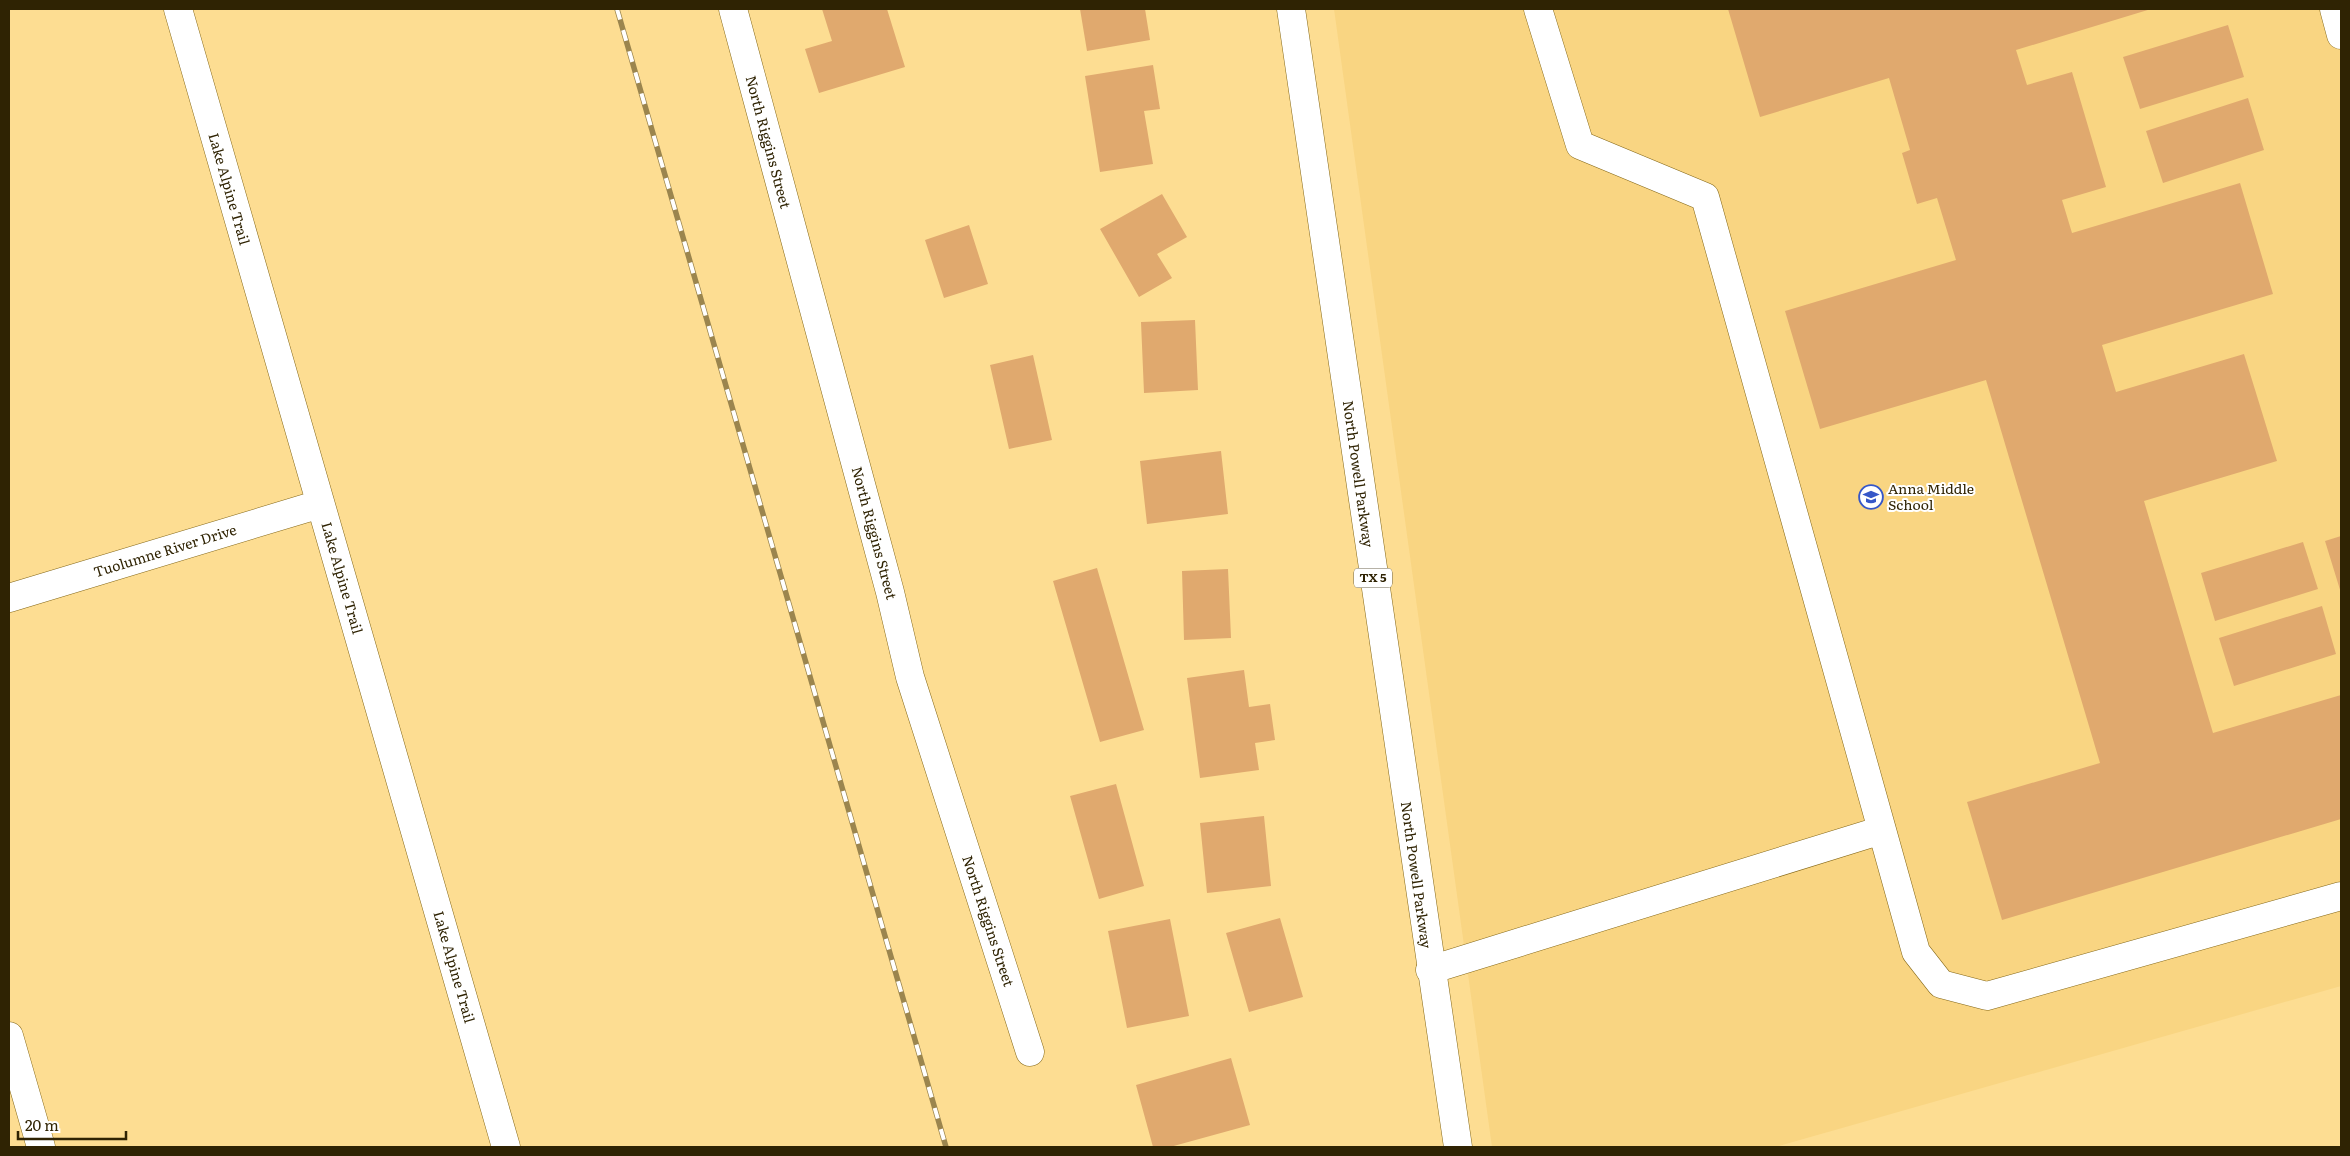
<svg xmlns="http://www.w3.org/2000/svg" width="2350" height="1156" font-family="Literata,serif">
  <rect width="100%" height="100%" fill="#fddd92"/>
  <path fill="#f9d582" d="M1334,9H2341V986L1775,1147H1492Z"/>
  <path fill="#e0a96e" d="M822,9H887L905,67L819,93L805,49L832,41Z
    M1080,9H1145L1150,40L1087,51Z
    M1728,9H2151L2016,50L2027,85L2072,72L2106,187L2062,200L2072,233L2240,183L2273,294L2102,345L2116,392L2244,354L2277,461L2144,501L2213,733L2341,695V819L2002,920L1967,802L2100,763L1986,380L1820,429L1785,311L1956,260L1937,198L1917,204L1902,153L1910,150L1889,78L1760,117Z
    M2228,25L2244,77L2140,109L2123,57Z
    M1153,65L1160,109L1144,111L1153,164L1100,172L1085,76Z
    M2248,98L2264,150L2163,183L2146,131Z
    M1162,194L1187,237L1157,254L1172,278L1139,297L1100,229Z
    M969,225L988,284L944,298L925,240Z
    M1195,320L1198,390L1144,393L1141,322Z
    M1033,355L1052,440L1009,449L990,365Z
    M1221,451L1228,514L1147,524L1140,461Z
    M2341,536V593L2325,541Z
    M2303,542L2318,589L2215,621L2201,573Z
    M1097,568L1144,730L1100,742L1053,581Z
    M1228,569L1231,638L1184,640L1182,571Z
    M2322,606L2336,654L2234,686L2219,638Z
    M1244,670L1249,707L1270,704L1275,740L1255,743L1259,770L1200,778L1187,678Z
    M1116,784L1144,886L1099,899L1070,796Z
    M1264,816L1271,886L1207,893L1200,823Z
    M1280,918L1303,997L1249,1012L1226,933Z
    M1170,919L1189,1016L1127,1028L1108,931Z
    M1231,1058L1250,1125L1170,1147H1153L1136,1085Z"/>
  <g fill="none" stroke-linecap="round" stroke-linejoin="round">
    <g stroke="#846717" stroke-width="29">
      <path id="minor" d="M178,9L506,1147
        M733,9L890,592L910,677L1030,1052
        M1538,9L1580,145L1705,197L1882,830
        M2334,9L2341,35
        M9,598L320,504
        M1430,970L1882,830L1916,952L1941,984L1987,996L2341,896
        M9,1036L41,1147"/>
    </g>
    <g stroke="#846717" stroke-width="29">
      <path id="major" d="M1291,9L1458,1147"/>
    </g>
    <use href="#minor" stroke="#fff" stroke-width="28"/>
    <use href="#major" stroke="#fff" stroke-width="28"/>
    <g stroke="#9b854e" stroke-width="5.5">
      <path id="rail" d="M617,9L946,1147"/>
    </g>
    <use href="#rail" stroke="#fff" stroke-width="4" stroke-dasharray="11" stroke-linecap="butt"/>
  </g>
  <defs>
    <g id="school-ring" transform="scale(1.25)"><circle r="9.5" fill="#fff" stroke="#3657c8" stroke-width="1.5"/><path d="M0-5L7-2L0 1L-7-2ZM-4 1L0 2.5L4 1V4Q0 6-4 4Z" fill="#3657c8"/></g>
  </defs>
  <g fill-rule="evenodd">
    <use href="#school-ring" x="1871" y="497"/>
  </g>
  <g text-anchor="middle" stroke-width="4" stroke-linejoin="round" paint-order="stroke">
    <rect fill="#fff" stroke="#6d654f" stroke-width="1" x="1354" y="568.5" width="38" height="19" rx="4"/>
    <g font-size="12" font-weight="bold" fill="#2f2303">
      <text x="1373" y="582">TX 5</text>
    </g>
    <g font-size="14" fill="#2f2303" stroke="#fff">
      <text transform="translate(768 142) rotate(75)" y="5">North Riggins Street</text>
      <text transform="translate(229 189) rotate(74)" y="5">Lake Alpine Trail</text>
      <text transform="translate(1358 474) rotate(82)" y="5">North Powell Parkway</text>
      <text transform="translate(874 533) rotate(75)" y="5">North Riggins Street</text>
      <text transform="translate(165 551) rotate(-17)" y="5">Tuolumne River Drive</text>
      <text transform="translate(342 578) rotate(74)" y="5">Lake Alpine Trail</text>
      <text transform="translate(1416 875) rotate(82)" y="5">North Powell Parkway</text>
      <text transform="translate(988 921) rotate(72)" y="5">North Riggins Street</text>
      <text transform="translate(454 967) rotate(74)" y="5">Lake Alpine Trail</text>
    </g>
    <g font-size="14" fill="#2f2303" stroke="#fff" text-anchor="start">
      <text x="1888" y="494">Anna Middle<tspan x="1888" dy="16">School</tspan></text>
    </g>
  </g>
  <rect width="2350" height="1156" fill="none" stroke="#2f2303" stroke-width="20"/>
  <path d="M18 1131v8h108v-8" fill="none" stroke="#2f2303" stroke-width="2.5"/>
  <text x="25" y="1131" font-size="15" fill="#2f2303" stroke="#ffffff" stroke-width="4" paint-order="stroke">20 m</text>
</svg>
